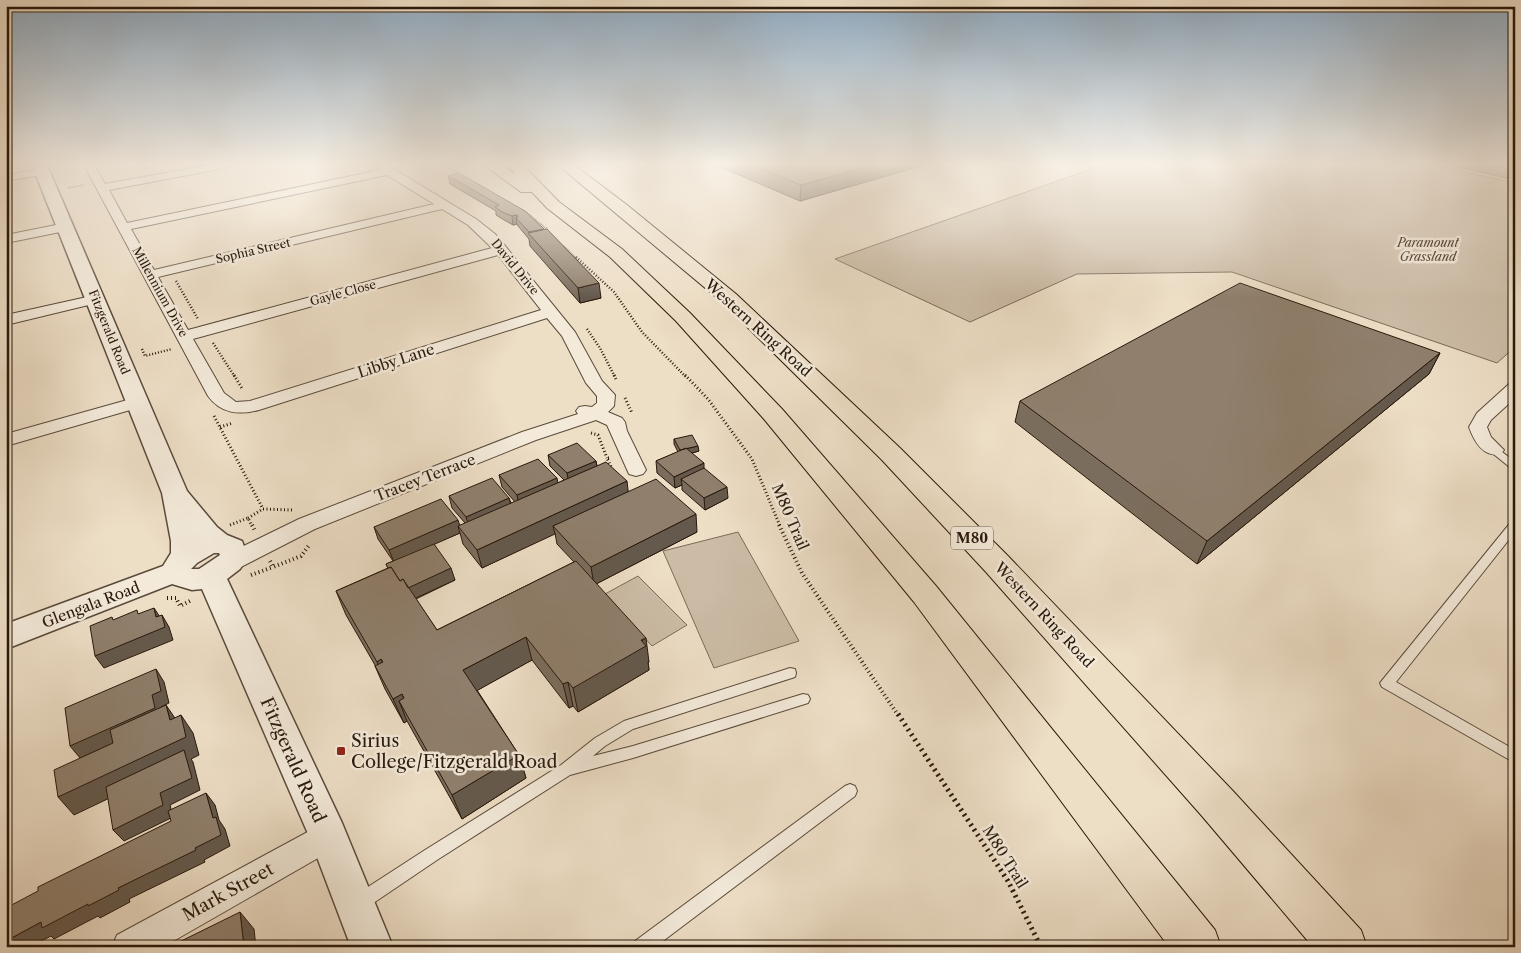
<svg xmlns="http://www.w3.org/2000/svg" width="1521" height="953" font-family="'Libre Caslon Text',serif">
  <rect width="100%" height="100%" fill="#eddec6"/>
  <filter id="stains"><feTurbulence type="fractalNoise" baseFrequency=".004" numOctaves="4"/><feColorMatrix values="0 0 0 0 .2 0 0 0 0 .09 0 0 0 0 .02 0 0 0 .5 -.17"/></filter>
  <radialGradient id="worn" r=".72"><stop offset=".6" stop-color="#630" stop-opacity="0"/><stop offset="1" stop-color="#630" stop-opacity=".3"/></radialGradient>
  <path fill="#ccbca6" stroke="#7a6a58" d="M1103,165H1434L1515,183V347L1497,363L1232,272L1077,274L970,322L835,259Z
    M738,532L799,641L714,668L663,551Z
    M638,576L687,625L652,646L605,594Z"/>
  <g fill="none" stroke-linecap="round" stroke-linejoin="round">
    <g stroke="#5a4a3a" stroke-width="2">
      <path id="service" d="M1494,447L1497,448L1515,462V470L1512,469L1491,452L1489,450L1491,448Z
        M1515,521V532L1396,682L1515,750V763L1382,687L1380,683L1511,522Z
        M790,668L795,669L796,673L795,677L633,729L605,746L593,756L633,746L803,694L808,695L810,699L808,703L633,758L570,775L437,860L366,908L360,910L354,908L352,902L354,896L425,850L561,765L595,738L624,721Z
        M850,784L855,786L857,791L855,796L655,947H633L635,941L845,786Z"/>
    </g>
    <g stroke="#5a4a3a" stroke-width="2">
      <path id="minor" d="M84,165H94L105,184L209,165H230L225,168L109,190L127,223L380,170L374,165H386L394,169L476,219L495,234L506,247L575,332L602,381L615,395L614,406L608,412L622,418L625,422L627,431L646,470L643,474L636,476L629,474L607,425L596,420L536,440L315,529L239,568L231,570L223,568L220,562L223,556L299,519L522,432L578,414L576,411L579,407L585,406L592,407L597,403V396L586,383L562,336L547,318L259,410C239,415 221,414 208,396ZM387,175L434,204L154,270L131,229ZM442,209L468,225L492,248L188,330L158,277ZM498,255L541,310L250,401L236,402L224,393L193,339Z
        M43,169L48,172L47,174L6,181V175Z
        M66,223L70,224L72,227L70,230L6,243V235Z
        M96,295L101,296L103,299L101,302L6,325V315Z
        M1515,383V398L1491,420L1487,427L1491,437L1504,450L1501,454C1483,458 1474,441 1469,427L1477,413L1509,384Z
        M138,397L144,398L147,402L144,406L6,446V434Z
        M328,821L339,826L343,836L339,846L163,947H112L117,935Z"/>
    </g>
    <g stroke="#5a4a3a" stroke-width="3">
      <path id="tertiary" d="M32,165H46L50,172L187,491L217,527L227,535L242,541L248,557L240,569L227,579L342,823L393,947H351L309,836L202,589L192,590L172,584L6,649V624L163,566L171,553V541L162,493ZM214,553H219L220,555L199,569H191L197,563Z"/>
    </g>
    <g stroke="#29180b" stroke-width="2">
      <path id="motorway" d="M484,165H501L516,175L508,165H523L559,202L622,249L690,313L782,409L936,586L1215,930L1221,947H1169L914,602L764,419L676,321L610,257L547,208L532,192H521Z
        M558,165H574L627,205L736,294L900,448L1008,556L1232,790L1361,930L1367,947H1313L1202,816L986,572L882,460L722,302Z"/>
    </g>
    <path stroke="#29180b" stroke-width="2" stroke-dasharray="0.5 1" stroke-linecap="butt" d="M443,165L460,174
      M68,188L84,185
      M526,212L548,230
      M563,246L577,259"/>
    <path stroke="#29180b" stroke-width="2.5" stroke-dasharray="1 2" stroke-linecap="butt" d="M576,257L614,292L642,332L686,377
      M176,281L198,319
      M587,329L600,348L615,377
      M213,343L235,377
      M142,349L145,356L172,349"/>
    <path stroke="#29180b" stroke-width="3" stroke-dasharray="1 2.5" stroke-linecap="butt" d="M234,375L243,390
      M614,375L616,379
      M685,375L708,399L752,459L780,526
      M625,398L632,413
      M214,416L263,509
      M220,427L233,423
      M591,433L598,435L607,458
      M609,458H607L613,471
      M248,518L263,509L292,510
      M230,525L248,518L252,526"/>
    <path stroke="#29180b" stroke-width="4" stroke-dasharray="1 3" stroke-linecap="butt" d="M252,525L255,531
      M779,525L802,573L898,715
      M270,561L273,567L301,556L310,544
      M251,575L273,567
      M167,598H176L180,606L192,600"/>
    <path stroke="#29180b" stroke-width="5" stroke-dasharray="2 4" stroke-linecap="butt" d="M898,714L1008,881L1041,947"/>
    <use href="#service" fill="#f3eada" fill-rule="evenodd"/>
    <use href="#minor" fill="#f3eada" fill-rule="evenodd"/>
    <use href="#tertiary" fill="#f3eada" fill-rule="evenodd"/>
    <use href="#motorway" fill="#eddec6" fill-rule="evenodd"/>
  </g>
  <path fill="#7b6d5d" stroke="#29180b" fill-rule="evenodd" d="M716,165H924L800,201Z
    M1450,165H1515V180Z
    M448,176L525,211L601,298L580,303L530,246L529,239L518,226L517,224L513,225L504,220L496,215V211L450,184Z
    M1440,353L1429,374L1197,564L1015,422L1020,401Z
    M674,439L699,451L692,453L728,498L705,510L682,490V485L675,488L657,473L656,461L678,452L674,444Z
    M548,455L596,461L597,466L628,491L697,532L596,584L649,662H648L649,670L578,712L573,706L569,708L532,660L477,690L519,755L526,778L462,819L407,721L404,723L385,689L375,666V665L346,615L336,591L388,568L386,564L393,561L378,539L374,527L460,526L465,523L452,508L449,496L509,498L511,503L515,502L502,487L499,475L558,483L564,480L550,466ZM460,533L463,544L482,568L555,533L557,544L574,562L437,630L416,599L455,580L434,544Z"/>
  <path fill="#64594c" stroke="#29180b" d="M873,165H924L800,201L801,185Z
    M517,215V219L516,218L517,224L513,225L512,216Z
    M599,283L601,298L580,303L578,288Z
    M1440,353L1429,374L1197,564L1207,541Z
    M698,446L699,451L681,456L680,450Z
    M596,461L598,472L569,485L567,473Z
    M704,463V474L681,479L682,485L675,488L674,477Z
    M557,478L559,489L519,507L517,495Z
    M627,481L629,499L553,526L555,534L482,568L477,550Z
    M727,487L728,498L705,510L704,498Z
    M509,498L512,510L470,529L466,517Z
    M696,514L697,532L594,585L591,567Z
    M458,520L461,529L458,526L460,533L394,562L389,550Z
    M451,568L455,580L407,602L403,590Z
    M154,608L162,620V615L169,627L173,640L104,668L95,656L156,617Z
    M526,637L532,660L471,694L463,670Z
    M646,638L649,662H648L649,670L578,712L573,688Z
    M381,659L391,683L387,686L377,662Z
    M156,669L164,682L169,703L161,707L164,721L80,758L70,746L152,695Z
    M568,682L573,706L569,708L563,684Z
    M402,694L412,718L399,701L407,721L404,723L393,699Z
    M166,705L179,724L170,720Z
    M181,715L193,733L199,755L191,759L193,762L200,790L170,805L173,817L124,841L113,830L160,793L187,761L74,815L58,797Z
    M519,755L526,778L462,819L452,795Z
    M206,793L215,805L219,820L225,829L230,846L204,860L205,862L129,899L130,902L100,918L98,916L54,939L51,936L30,947H6V941L41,922L88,904L195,848L213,818Z
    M240,912L254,929L256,947H244Z"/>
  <path fill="#8f7f6c" stroke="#29180b" d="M752,165H873L801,185Z
    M459,173L525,211L544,229L529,232L516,218L518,217L517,215L512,216L502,212L495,207L499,205L448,176Z
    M547,229L599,283L578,288L528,233Z
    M1240,283L1440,353L1207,541L1020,401Z
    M692,435L698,446L680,450L674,439Z
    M577,443L596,461L567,473L548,455Z
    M686,448L704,463L674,477L656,461Z
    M538,459L557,478L517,495L499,475Z
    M606,462L627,481L477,550L458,526Z
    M704,468L727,487L704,498L681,479Z
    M492,478L509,498L466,517L449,496Z
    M656,479L696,514L591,567L553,526Z
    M441,499L458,520L389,550L374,527Z
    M434,544L451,568L408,588L403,579L400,581L391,567L388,568L386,564Z
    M576,561L646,638L641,640L646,646L573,688L568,682L563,684L526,637L463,670L519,755L452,795L399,701L404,698L402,694L393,699L375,666L383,662L381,659L377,662L336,591L391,567L400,581L403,579L437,630Z
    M154,608L156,617L162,615L165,627L95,656L90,626L112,617L113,620L137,610L138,614Z
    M156,669L161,691L152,695L155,708L70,746L65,708Z
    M166,705L170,720L181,715L186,737L58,797L54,770L113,743L110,730Z
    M184,750L192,778L160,793L163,805L113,830L106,787Z
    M206,793L213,818L216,817L221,835L195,848L196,850L118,888L119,890L88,906V904L42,928L41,922L6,941V908L38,891V887L171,821L168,811Z
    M240,912L244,947H169Z"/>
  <linearGradient id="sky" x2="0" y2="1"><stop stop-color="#8faac1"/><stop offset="0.55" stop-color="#f7f0e5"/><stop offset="1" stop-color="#f7f0e5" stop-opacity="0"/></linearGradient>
  <rect width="1521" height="298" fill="url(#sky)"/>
  <rect fill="#8f2418" stroke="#f3eada" stroke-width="2" x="336" y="746" width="10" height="10" rx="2.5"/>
  <g text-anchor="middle" stroke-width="5" stroke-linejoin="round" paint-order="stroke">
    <g font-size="12" font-style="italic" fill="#5a493a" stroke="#f3eada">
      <text x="1428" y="247">Paramount<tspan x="1428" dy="14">Grassland</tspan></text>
    </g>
    <g font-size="12" fill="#29180b" stroke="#f3eada">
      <text transform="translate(253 251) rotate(-13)" y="4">Sophia Street</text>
      <text transform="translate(515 267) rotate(51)" y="4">David Drive</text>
      <text transform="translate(160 292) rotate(61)" y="4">Millennium Drive</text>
      <text transform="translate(343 293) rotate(-15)" y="4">Gayle Close</text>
      <text transform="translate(109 332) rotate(68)" y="4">Fitzgerald Road</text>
    </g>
    <rect fill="#f3eada" stroke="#665749" stroke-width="1" x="951" y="526.5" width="42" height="23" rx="4"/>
    <g font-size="14" font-weight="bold" fill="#29180b">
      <text x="972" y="543">M80</text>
    </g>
    <g font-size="15" fill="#29180b" stroke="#f3eada">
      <text transform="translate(758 328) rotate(42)" y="5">Western Ring Road</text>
      <text transform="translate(396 361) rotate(-18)" y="5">Libby Lane</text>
      <text transform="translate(425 478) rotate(-21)" y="5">Tracey Terrace</text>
      <text transform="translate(790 517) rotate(67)" y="5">M80 Trail</text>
      <text transform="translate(91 605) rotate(-21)" y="5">Glengala Road</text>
      <text transform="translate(1044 615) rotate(47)" y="5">Western Ring Road</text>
      <text transform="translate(1005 857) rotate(58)" y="5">M80 Trail</text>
    </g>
    <g font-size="18" fill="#29180b" stroke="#f3eada" text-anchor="start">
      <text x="351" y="747">Sirius<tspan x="351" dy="21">College/Fitzgerald Road</tspan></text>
    </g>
    <g font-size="18" fill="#29180b" stroke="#f3eada">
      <text transform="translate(293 760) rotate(66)" y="6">Fitzgerald Road</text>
      <text transform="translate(228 892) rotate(-29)" y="6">Mark Street</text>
    </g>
  </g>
  <rect width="1521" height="953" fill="none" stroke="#eddec6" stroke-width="25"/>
  <rect x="8" y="8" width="1506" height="938" fill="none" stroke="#29180b" stroke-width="2.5"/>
  <rect x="12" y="12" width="1496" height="928" fill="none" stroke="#29180b"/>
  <rect width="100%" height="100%" filter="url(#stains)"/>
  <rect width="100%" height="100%" fill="url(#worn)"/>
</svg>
